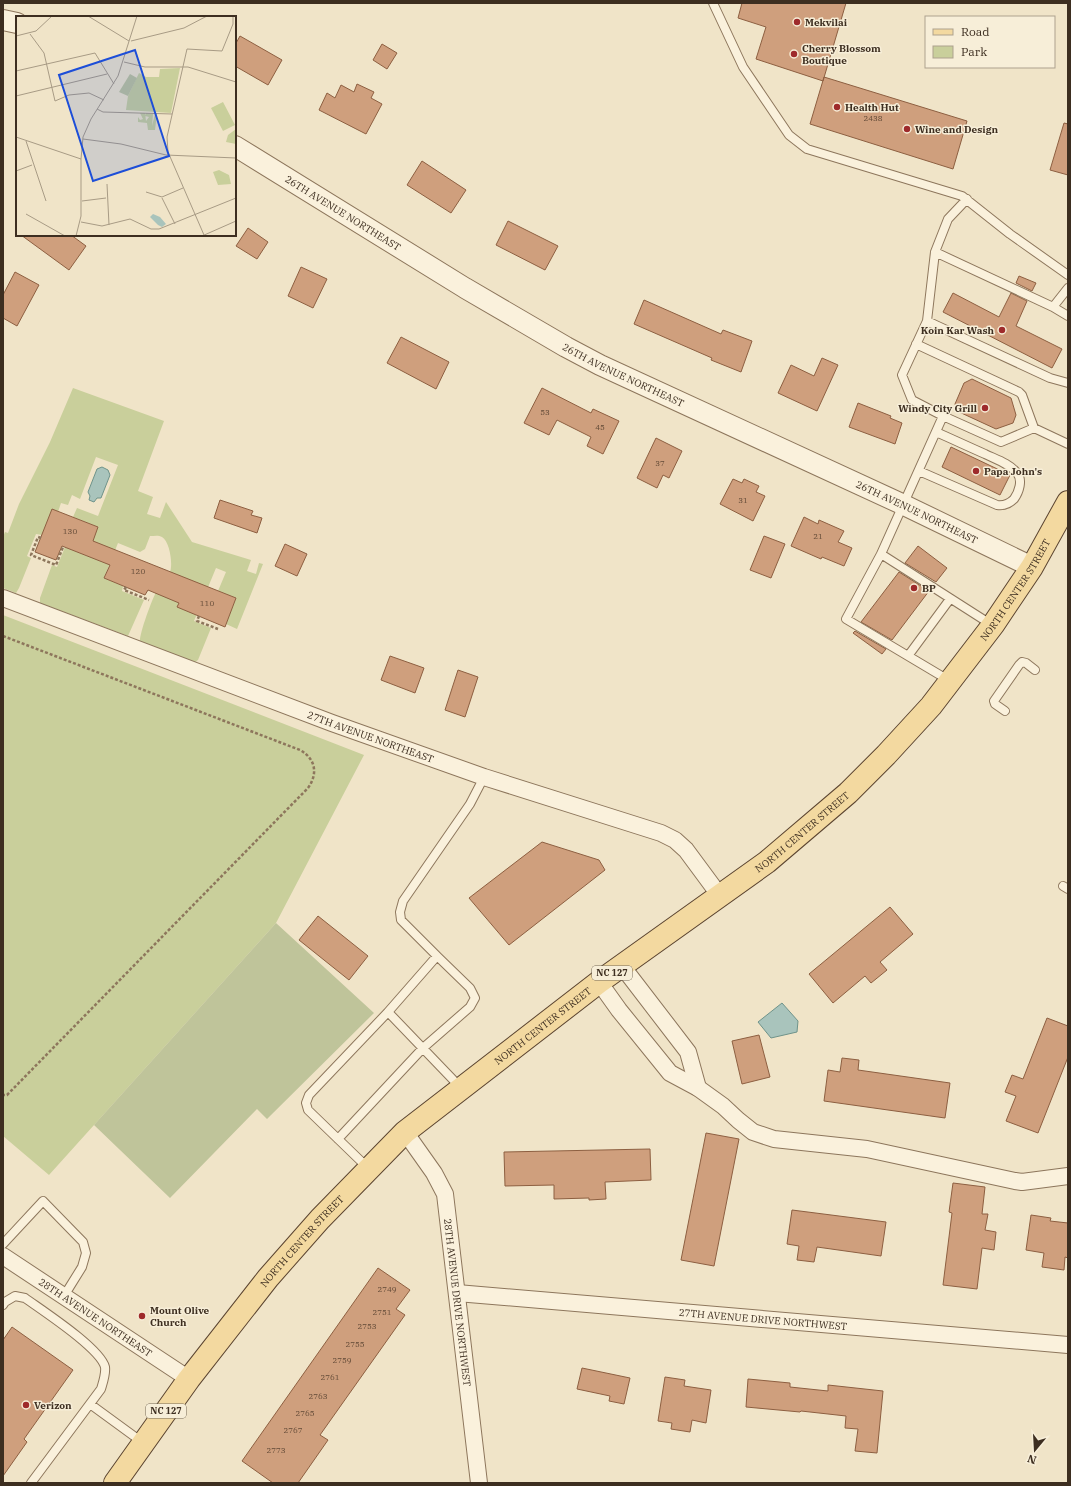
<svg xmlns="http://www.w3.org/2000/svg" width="1071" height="1486" font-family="'IBM Plex Serif',serif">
  <rect width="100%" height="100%" fill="#f0e4c8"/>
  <path fill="#c9cf9b" d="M73,388L164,421L138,491L153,497L147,514L160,518L166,502L192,542L251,560L247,571L256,574L259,563L263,564L237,629L226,624L236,598L218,591L226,572L216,568L194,621L211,628L198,660L194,663L140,642C139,634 152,600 156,592C160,585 167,580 170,572C173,564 170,542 162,537C159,535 154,536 150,536L145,549L140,552L118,543L104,578L123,586L122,591L144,600L128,636L40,603V598L52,565L57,567L65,547L87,556L98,527L73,517L77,508L98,516L118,465L96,457L80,499L72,495L68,505L61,503L58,512L42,535L36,534L27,556L31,558L19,588L16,593L3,588V537L5,532L8,533L19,504L50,442Z
    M3,615L364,755L276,923L49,1175L3,1136Z"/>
  <path fill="#bfc49a" d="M276,923L374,1013L267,1119L257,1109L170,1198L94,1125Z"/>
  <path fill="#a9c4bc" stroke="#6f938a" d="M102,467L108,470L110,475L101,498H97L94,502L89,500L90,496L88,492L97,469Z
    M782,1003L798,1021L797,1032L771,1038L758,1022Z"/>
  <path fill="#cf9f7d" stroke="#8d5f41" d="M742,3H846L823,81L756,59L766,27L738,18Z
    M240,36L282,60L268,85L235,66V45Z
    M382,44L397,53L387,69L373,60Z
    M824,77L967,121L953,169L810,124Z
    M357,84L374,92L371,98L382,104L366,134L319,110L327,93L335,98L341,85L354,92Z
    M1064,123L1068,124V175L1050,170Z
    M422,161L466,190L451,213L407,185Z
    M508,221L558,246L545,270L496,245Z
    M248,228L268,242L257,259L236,246Z
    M21,235H71L86,246L69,270Z
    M301,267L327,279L313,308L288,296Z
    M15,272L39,285L17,326L3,318V295Z
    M1019,276L1036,283L1032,291L1016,283Z
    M953,293L999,317L1011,293L1027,301L1016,326L1062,349L1052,368L943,312Z
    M644,300L721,334L723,330L752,341L741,372L711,360L712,358L634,324Z
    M401,337L449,362L436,389L387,363Z
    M822,358L838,365L817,411L778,393L791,365L814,376Z
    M972,379L1011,398L1016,415L1013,423L996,429L957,411L955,404L964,383Z
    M542,388L591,413L593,409L619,421L603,454L587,446L591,437L557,420L549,435L524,423Z
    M858,403L891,416L890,418L902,423L895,444L849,427Z
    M656,438L682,451L669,478L663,475L657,488L637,478Z
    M951,447L1010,475L1000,495L942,467Z
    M733,479L742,483L744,479L759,486L756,492L765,496L753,521L720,504Z
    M220,500L253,511L251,515L262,518L257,533L214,518Z
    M52,509L98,527L93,541L236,598L225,627L177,607L179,603L148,590L145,595L104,578L110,565L62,546L56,560L35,552Z
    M804,517L818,524L819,520L844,531L838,542L852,548L844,566L822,557L821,559L791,546Z
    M764,536L785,544L771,578L750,570Z
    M285,544L307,554L297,576L275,566Z
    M918,546L947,568L936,582L905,563Z
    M899,572L929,591L892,640L861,622Z
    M855,631L886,649L882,654L853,633Z
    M390,656L424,668L415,693L381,680Z
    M458,670L478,677L465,717L445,710Z
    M542,842L599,860L605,870L509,945L469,898Z
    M890,907L913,934L880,962L887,970L871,983L865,976L833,1003L809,974Z
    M318,916L368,956L349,980L299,940Z
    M1047,1018L1068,1026V1057L1038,1133L1006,1121L1016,1096L1005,1092L1012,1075L1023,1079Z
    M759,1035L770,1077L742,1084L732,1041Z
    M842,1058L859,1060L858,1070L950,1083L945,1118L824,1101L828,1070L840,1072Z
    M706,1133L739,1139L714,1266L681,1260Z
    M650,1149L651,1180L605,1182L606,1199L589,1200V1198L554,1199V1185L505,1186L504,1152Z
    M953,1183L985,1187L982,1214H988L985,1230L996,1232L994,1250L982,1248L977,1289L943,1285L952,1213L949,1212Z
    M792,1210L886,1222L881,1256L817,1247L814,1262L797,1260L799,1246L787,1244Z
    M1031,1215L1051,1218L1050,1221L1068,1223V1258L1065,1257L1064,1270L1042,1267L1044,1253L1026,1250Z
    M378,1268L410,1290L396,1309L405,1315L320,1435L328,1440L298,1483H273L242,1461Z
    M12,1327L73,1370L24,1439L27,1442L3,1476V1340Z
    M582,1368L630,1378L624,1404L609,1401L610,1396L577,1389Z
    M665,1377L685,1380L684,1386L711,1390L706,1423L692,1420L690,1432L671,1429L672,1423L658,1421Z
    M748,1379L790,1383V1387L828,1391V1385L883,1391L877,1453L855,1451L858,1429L845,1428L846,1416L801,1411L800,1412L746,1407Z"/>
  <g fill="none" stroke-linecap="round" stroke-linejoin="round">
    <g stroke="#8d765c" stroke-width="10">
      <path id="service" d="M713,3L743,67L789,135L807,149L962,196L1010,234L1068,275
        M967,199L948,219L935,252L927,321L1050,378L1068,383
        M935,252L1053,307
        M1068,288L1053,307L1068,316
        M927,321L902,375L912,400L943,416L881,554L846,619L950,681
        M916,344L1019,392L1022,395L1034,428L1001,442L943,416
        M1034,428L1068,444
        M919,471L997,505C1004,506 1009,504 1014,499C1019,492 1023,480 1017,473C1009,463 995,459 985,454C969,447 952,439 936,432
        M881,554L992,625
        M908,656L950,599
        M1005,711L995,704L994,701L1019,665L1022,662L1026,663L1035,670
        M1063,886L1068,889
        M437,956L401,920L400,912L403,901L470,804L484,777
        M338,1139L423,1048L470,1007L475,998L470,988L437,956L388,1012L461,1088
        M368,1168L308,1110L306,1103L309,1095L388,1012
        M3,1244L43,1201L83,1242L86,1253L82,1267L64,1296
        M3,1305L5,1302L15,1296L25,1298C43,1311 100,1348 105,1367C106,1374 103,1382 101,1389L31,1483
        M90,1404L142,1442"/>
    </g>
    <g stroke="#8d765c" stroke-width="18">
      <g id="minor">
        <path id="s1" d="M3,598L332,723L484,777L661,833L675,840L686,850L720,896"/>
        <path d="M622,966L688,1052L698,1088"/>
        <path d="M599,982L619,1010L670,1073L698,1088L723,1106L738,1120L753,1132L774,1139L867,1149L1015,1181L1022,1182L1068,1176"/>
        <path id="s2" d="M405,1132L434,1173L445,1194L479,1483"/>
        <path id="s3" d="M3,1256L189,1379"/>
        <path id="s4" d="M457,1293L1068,1345"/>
      </g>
    </g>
    <g stroke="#8d765c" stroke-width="22">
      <g id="tertiary">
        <path d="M3,20L17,23"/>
        <path id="s5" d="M235,146L465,288L566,347L600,365L904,505L1032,567"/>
      </g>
    </g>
    <g stroke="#5b4430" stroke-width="24">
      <g id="primary">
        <path id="s6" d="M115,1483L189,1379L268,1278L320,1219L405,1132L599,982L767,862L848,793L886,755L931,706L993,625L1032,567L1068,502"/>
      </g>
    </g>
    <path stroke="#8d765c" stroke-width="2.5" stroke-dasharray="3 2" stroke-linecap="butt" d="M41,538L38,537L31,555L56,565L63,547
      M126,587L124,590L149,600
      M199,616L197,621L218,629
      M3,636L300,750C316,759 318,774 308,788L7,1095H3"/>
    <use href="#service" stroke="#faf1dc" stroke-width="8"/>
    <use href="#minor" stroke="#faf1dc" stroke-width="16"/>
    <use href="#tertiary" stroke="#faf1dc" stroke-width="20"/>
    <use href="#primary" stroke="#f3d9a0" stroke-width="22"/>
  </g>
  <g fill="#9e2a2b" stroke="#f7eed8" stroke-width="1.5">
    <circle cx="797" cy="22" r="4"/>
    <circle cx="794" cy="54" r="4"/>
    <circle cx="837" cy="107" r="4"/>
    <circle cx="907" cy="129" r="4"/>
    <circle cx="1002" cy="330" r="4"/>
    <circle cx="985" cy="408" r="4"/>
    <circle cx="976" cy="471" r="4"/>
    <circle cx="914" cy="588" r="4"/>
    <circle cx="142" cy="1316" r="4"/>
    <circle cx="26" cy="1405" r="4"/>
  </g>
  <g text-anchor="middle" stroke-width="3" stroke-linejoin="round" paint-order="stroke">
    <g font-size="8" fill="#624a37">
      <text x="873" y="121">2438</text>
      <text x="545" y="415">53</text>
      <text x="600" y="430">45</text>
      <text x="660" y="466">37</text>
      <text x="743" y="503">31</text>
      <text x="70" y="534">130</text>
      <text x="818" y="539">21</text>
      <text x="138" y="574">120</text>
      <text x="207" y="606">110</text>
      <text x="387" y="1292">2749</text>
      <text x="382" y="1315">2751</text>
      <text x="367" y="1329">2753</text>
      <text x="355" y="1347">2755</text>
      <text x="342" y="1363">2759</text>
      <text x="330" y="1380">2761</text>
      <text x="318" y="1399">2763</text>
      <text x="305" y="1416">2765</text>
      <text x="293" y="1433">2767</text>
      <text x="276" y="1453">2773</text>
    </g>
    <g fill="#f7eed8" stroke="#756857" stroke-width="1">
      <rect x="592" y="966" width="40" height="14" rx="3"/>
      <rect x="146" y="1404" width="40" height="14" rx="3"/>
    </g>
    <g font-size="9" font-weight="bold" fill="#3d2e20">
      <text x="612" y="976">NC 127</text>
      <text x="166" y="1414">NC 127</text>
    </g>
    <g font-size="10" font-weight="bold" fill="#3d2e20" stroke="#f7eed8" text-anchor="start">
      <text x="805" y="26">Mekvilai</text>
      <text x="802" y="52">Cherry Blossom<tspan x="802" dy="12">Boutique</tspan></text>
      <text x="845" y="111">Health Hut</text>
      <text x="915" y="133">Wine and Design</text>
      <text x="994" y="334" text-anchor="end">Koin Kar Wash</text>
      <text x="977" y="412" text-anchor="end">Windy City Grill</text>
      <text x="984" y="475">Papa John's</text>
      <text x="922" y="592">BP</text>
      <text x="150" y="1314">Mount Olive<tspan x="150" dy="12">Church</tspan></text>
      <text x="34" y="1409">Verizon</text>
    </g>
    <g font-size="10" fill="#3d2e20" stroke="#f7eed8">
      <text dy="4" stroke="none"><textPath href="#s5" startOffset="127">26TH AVENUE NORTHEAST</textPath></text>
      <text dy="4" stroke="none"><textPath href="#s5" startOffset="451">26TH AVENUE NORTHEAST</textPath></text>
      <text dy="4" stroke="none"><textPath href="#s5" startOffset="775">26TH AVENUE NORTHEAST</textPath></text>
      <text dy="4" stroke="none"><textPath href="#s6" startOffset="1278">NORTH CENTER STREET</textPath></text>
      <text dy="4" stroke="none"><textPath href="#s1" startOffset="393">27TH AVENUE NORTHEAST</textPath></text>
      <text dy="4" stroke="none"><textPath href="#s6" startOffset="954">NORTH CENTER STREET</textPath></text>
      <text dy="4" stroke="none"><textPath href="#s6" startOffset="630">NORTH CENTER STREET</textPath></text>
      <text dy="4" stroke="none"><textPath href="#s6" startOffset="306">NORTH CENTER STREET</textPath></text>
      <text dy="4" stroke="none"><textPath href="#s2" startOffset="183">28TH AVENUE DRIVE NORTHWEST</textPath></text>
      <text dy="4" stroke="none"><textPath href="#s3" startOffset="111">28TH AVENUE NORTHEAST</textPath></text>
      <text dy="4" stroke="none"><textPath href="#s4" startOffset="307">27TH AVENUE DRIVE NORTHWEST</textPath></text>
    </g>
  </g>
  <g transform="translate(16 16)">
    <rect width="220" height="220" fill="#f0e4c8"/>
    <path d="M164,52L155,97L110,94L112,80L123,57L130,61H143L144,53ZM207,86L219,109L207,115L195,92ZM124,97H129L130,105L133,101L129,100L130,97L137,98L136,110L139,98H141L139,114H132L131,107L122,106V101L124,104L127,103ZM220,113V128L210,126L212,119ZM203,154L213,159L215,168L202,169L197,156Z" fill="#c9cf9b"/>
    <path d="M114,58L121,62L112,80L103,76Z" fill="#bfc49a"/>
    <path d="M137,198L144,201L150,208L146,211L142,209L134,201Z" fill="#a9c4bc"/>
    <path fill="none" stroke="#a89b85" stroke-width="1" d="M72,0L113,25M14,18L28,37L39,85L53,79L73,77L88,84M0,20L20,15L36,0M115,25L168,12L191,0M108,46L129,51H172L220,66M0,55L79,37L98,68M0,80L91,58M81,93L87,96L156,98M0,121L65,143M67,123L105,128L150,139L220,142M10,125L30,185M0,155L16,149M91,168L93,209M130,176L146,181L167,172M146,182L159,208M66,185L90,182M10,198L49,220M65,206L86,210L114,203L135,213H143L220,182M188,219L152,136L151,121L171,33L206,35L217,8V0M60,220L65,200V143L67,121L75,103L102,60L121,0M186,220L220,205"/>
    <path fill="#1d4ed8" fill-opacity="0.15" stroke="#1d4ed8" stroke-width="2" d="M119,34L153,140L77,165L43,59Z"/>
    <rect width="220" height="220" fill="none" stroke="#3d2e20" stroke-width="2"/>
  </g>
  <rect width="1071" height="1486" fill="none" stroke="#3d2e20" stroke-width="8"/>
  <rect x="925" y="16" width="130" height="52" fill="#f7eed8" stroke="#ada18e"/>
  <rect x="933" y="29" width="20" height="6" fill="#f3d9a0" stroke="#ada18e"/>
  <text x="961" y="36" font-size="12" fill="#3d2e20">Road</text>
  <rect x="933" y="46" width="20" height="12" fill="#c9cf9b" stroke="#ada18e"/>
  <text x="961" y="56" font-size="12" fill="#3d2e20">Park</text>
  <g transform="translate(1035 1450) rotate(198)" stroke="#f7eed8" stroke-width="3" paint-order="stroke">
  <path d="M0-3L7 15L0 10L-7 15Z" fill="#3d2e20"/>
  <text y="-6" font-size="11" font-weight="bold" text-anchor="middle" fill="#3d2e20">N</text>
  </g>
</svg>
